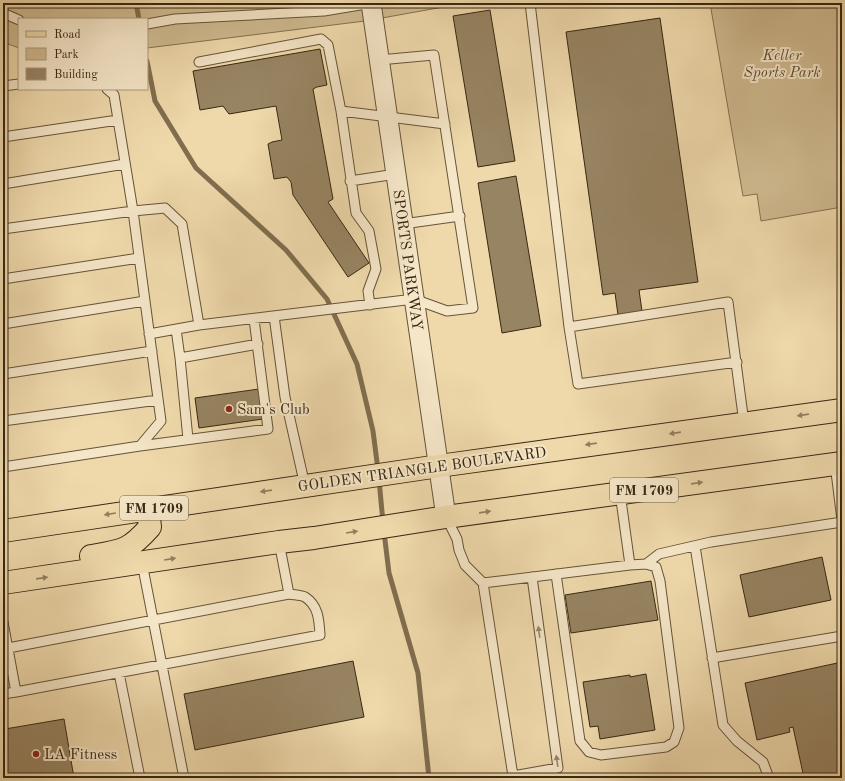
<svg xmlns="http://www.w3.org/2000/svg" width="845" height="781" font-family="'Old Standard TT',serif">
  <rect width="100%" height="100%" fill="#efd9ab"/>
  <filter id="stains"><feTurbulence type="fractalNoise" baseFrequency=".005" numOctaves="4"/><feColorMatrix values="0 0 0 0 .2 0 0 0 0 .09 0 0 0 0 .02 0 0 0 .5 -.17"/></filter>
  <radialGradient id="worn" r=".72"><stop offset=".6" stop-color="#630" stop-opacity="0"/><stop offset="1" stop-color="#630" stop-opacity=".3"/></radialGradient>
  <path fill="#d0bb91" stroke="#847252" d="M3,3H466L365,21L147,48V19H19V48L3,42Z
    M710,3H842V207L761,221L757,194L743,196Z"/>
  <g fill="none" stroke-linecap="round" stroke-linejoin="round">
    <path stroke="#806e4f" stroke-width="5" d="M136,3L139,19
      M147,61L155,101L196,168L286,250L327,299L357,364L373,431L378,470
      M379,480L383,522
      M384,532L389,573L418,673L429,778"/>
  </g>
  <path fill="#978462" stroke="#372813" d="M490,10L515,161L478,167L453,16Z
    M660,18L698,282L639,290L642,311L618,315L615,293L603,295L566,32Z
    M320,49L327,85L317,87L313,89L333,199L328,202L369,263L348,277L293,195L291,182L287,177L274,179L268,144L272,142L282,140L276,106L229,114L223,106L200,110L193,71Z
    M516,176L541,326L502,333L478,183Z
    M259,389L263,419L199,428L195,398Z
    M822,557L831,600L749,617L740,575Z
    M651,581L658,620L571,633L565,595Z
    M353,661L364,717L195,750L184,694Z
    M842,662V778H804L793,727L789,728L790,732L757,740L745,683Z
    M646,674L655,730L600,739L598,726L590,727L583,682L630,675V677Z
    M64,719L74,778H3V722H4L5,729Z"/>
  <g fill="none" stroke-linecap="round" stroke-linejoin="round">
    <g stroke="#655439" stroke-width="11">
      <path id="service" d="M530,3L569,327L728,302L744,423
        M3,13L19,20
        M147,24L175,19L324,11L372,3
        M199,62L321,39L328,45L341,111L356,213L369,231L376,269L368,291L370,305
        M3,86L19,84
        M107,89L114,95L133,211L165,208L182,224L199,325L414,299L447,311L473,308L434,55L379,60
        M341,111L445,124
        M3,137L118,120
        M350,181L396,174
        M3,184L125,164
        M403,224L460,216
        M3,229L133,211L161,421L140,446
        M3,279L139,258
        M274,316L285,397L305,486
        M3,324L145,301
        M569,327L578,384L737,362
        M176,329L180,358
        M149,334L199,325
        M3,374L152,351
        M3,421L158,400
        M188,439L180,358L258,344
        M835,464L842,520
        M3,467L140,446L268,429L254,319
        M446,517L457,539L459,550L465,565L483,583L630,565L620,493
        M695,546L723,725L737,741L763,762L769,778
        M142,563L184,778
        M646,564L659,554L711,542L842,522
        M556,574L580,741L589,752L601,755L666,747L674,742L679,728L660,581L656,567L646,564L630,565
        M483,583L513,776L558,768L532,577
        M3,622L16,692L3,694
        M3,649L289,594
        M712,658L842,636
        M119,673L140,778
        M16,692L320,635C319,621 319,606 305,597C301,595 294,595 289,594L279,542"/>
    </g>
    <g stroke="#655439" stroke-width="21">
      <path id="minor" d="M371,3L446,517"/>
    </g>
    <g stroke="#372813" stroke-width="24">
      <path id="primary" d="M3,531L439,466L842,410
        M91,556C122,551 129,551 150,527L148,509
        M3,583L279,542L314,538L446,517L842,463"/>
    </g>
    <use href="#service" stroke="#f5e6c8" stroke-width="9"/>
    <use href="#minor" stroke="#f5e6c8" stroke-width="19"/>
    <use href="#primary" stroke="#efd9ab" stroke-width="22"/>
  </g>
  <defs><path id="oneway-solid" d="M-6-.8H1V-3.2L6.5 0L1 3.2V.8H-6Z"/></defs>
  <g fill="#93805f">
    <use href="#oneway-solid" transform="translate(803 415) rotate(172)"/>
    <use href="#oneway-solid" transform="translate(675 433) rotate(172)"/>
    <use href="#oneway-solid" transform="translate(591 444) rotate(172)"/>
    <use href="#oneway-solid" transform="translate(697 483) rotate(-8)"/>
    <use href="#oneway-solid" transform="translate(266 491) rotate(172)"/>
    <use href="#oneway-solid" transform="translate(485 512) rotate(-8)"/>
    <use href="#oneway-solid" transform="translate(110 514) rotate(171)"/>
    <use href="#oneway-solid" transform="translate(352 532) rotate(-9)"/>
    <use href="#oneway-solid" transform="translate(170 559) rotate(-9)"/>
    <use href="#oneway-solid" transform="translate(42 578) rotate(-8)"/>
  </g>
  <g fill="#96876e">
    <use href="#oneway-solid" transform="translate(539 632) rotate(-98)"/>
    <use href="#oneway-solid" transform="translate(557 761) rotate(-98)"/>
  </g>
  <g fill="#8f2418" stroke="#f5e6c8" stroke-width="1.5">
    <circle cx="229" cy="409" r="4"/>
    <circle cx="36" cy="754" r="4"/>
  </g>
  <g text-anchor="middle" stroke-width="4" stroke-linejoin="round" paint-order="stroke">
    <g fill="#f5e6c8" stroke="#706149" stroke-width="1">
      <rect x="610" y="478" width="68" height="24" rx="3"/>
      <rect x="120" y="496" width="68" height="24" rx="3"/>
    </g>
    <g font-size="14" font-weight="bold" fill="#372813">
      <text x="644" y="495">FM 1709</text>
      <text x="154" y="513">FM 1709</text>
    </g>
    <g font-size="15" font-style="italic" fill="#5d4d32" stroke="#f5e6c8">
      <text x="782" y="60">Keller<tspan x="782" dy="17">Sports Park</tspan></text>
    </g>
    <g font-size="15" fill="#372813" stroke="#f5e6c8">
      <text transform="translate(408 260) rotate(82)" y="5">SPORTS PARKWAY</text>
      <text transform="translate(422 469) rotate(-8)" y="5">GOLDEN TRIANGLE BOULEVARD</text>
    </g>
    <g font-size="15" fill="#372813" stroke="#f5e6c8" text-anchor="start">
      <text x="237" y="414">Sam's Club</text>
      <text x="44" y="759">LA Fitness</text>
    </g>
  </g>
  <rect width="845" height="781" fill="none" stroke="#efd9ab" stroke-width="16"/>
  <rect x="4" y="4" width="837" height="773" fill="none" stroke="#372813" stroke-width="2"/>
  <rect x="8" y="8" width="829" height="765" fill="none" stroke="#372813"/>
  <rect x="18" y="18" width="130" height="72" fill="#f5e6c8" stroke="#a99a80"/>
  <rect x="26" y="31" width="20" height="6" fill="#efd9ab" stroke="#a99a80"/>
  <text x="54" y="38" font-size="12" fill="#372813">Road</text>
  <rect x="26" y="48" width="20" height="12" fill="#d0bb91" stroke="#a99a80"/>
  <text x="54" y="58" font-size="12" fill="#372813">Park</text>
  <rect x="26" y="68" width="20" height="12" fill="#978462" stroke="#a99a80"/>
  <text x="54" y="78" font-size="12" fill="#372813">Building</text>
  <rect width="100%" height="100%" filter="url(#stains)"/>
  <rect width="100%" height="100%" fill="url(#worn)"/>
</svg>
